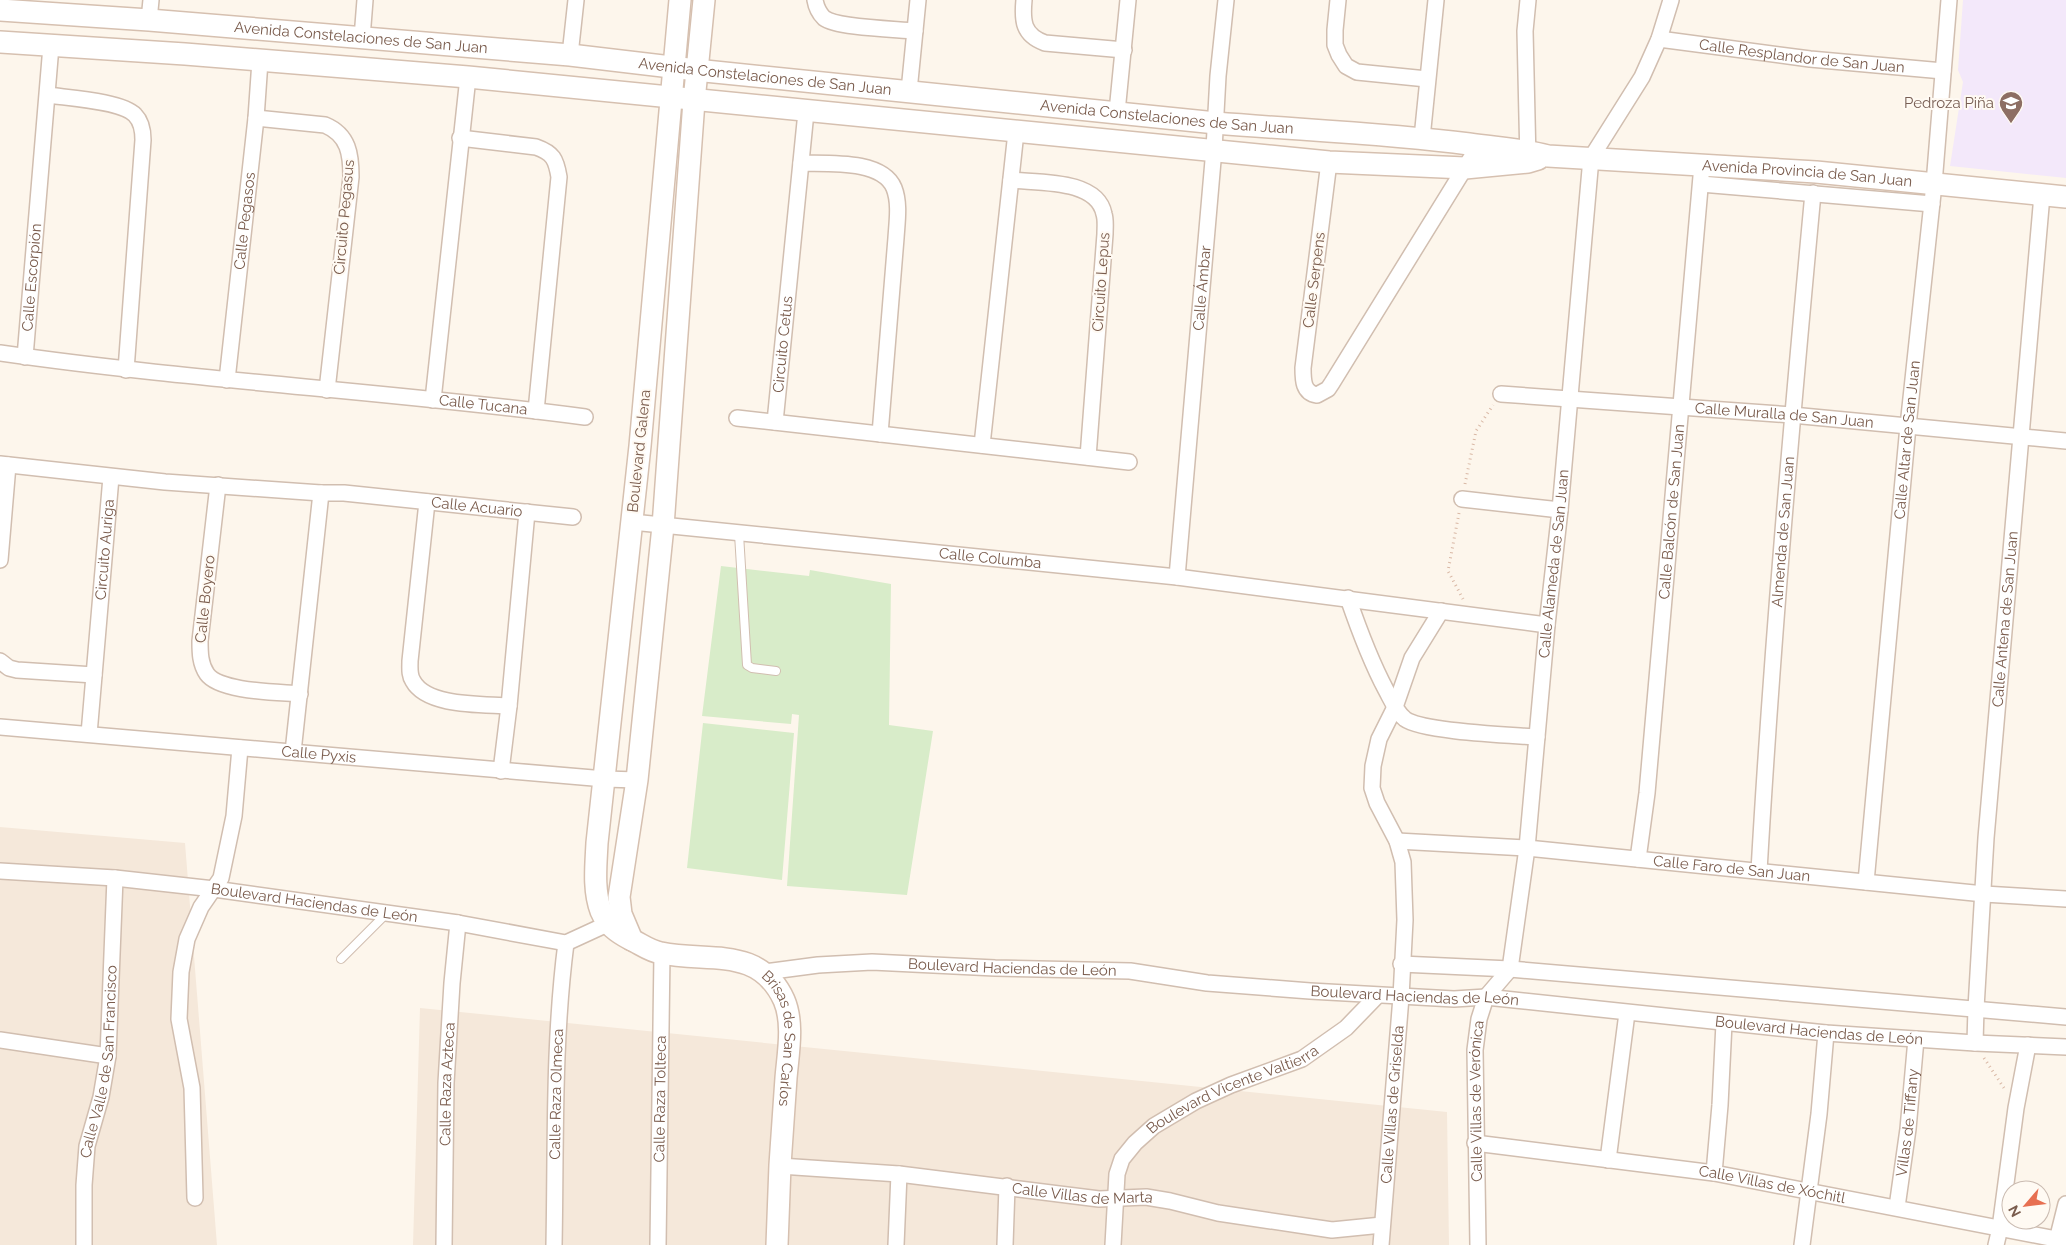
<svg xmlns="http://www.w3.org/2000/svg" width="2066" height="1245" font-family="Raleway,sans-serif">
  <rect width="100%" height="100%" fill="#fdf6ec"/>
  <path fill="#f5e8da" d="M0,827L185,843L217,1245H0Z
    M420,1008L1447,1112L1449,1245H413Z"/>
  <path fill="#f3e8fa" d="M1963,0H2066V178L1950,166L1963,82L1958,70Z"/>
  <path fill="#d8ecc9" d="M721,566L809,576L810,570L891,584L889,725L933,731L907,895L787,886L799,715L792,714L791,724L702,716Z
    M703,723L794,733L782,880L687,868Z"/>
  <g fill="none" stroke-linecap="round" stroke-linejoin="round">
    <g stroke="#d1beb0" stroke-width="10">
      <path id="lane" d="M739,534L747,665L752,668L776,671
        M341,959L387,913"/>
    </g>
    <g stroke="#d1beb0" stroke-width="18">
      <g id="street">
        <path d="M815,0C816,6 819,13 824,18C837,28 896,29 915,31"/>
        <path d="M1024,0C1022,21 1023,35 1045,43L1124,50"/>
        <path d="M1338,0L1335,30V45L1339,55L1346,66L1357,72L1427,79"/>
        <path d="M149,20L151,0"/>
        <path d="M362,38L365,0"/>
        <path id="s1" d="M1659,39L1810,59L1943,71"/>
        <path d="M570,55L576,0"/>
        <path d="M909,91L918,0"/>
        <path d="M48,95C68,98 122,101 135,115C142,122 143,131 143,140L126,370"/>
        <path d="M1117,112L1128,0"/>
        <path d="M256,118L325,125C349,135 351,155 351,177L327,390"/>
        <path d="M460,138L536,147C553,153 556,159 559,177L536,411"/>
        <path d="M1422,138L1436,0"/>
        <path d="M1528,161L1525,31L1528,0"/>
        <path d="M1329,162L1303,368C1303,380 1303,393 1317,395L1328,389L1332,383L1479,145"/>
        <path d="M801,163C826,164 882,159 894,188C900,203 897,222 896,238L880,434"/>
        <path d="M1011,180C1039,183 1097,179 1104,214C1106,220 1105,227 1105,234L1088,457"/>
        <path d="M1701,184L1932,204"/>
        <path id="s2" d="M0,353C194,381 390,391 585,417"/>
        <path id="s3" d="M25,357L51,46"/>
        <path id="s4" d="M227,380L256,118L260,61"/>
        <path id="s5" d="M1501,394L1792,415L2066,441"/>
        <path d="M433,400L468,77"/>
        <path d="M737,418L1129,462"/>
        <path id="s6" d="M775,422L806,112"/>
        <path d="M982,445L1016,132"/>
        <path id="s7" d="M0,464L165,482L321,493H344L573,517"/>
        <path d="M218,485L200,641C200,652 200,664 207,674C220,692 279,692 300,694"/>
        <path d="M1462,499L1560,510"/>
        <path d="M427,502L410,661C410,668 409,675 413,681C427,707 483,704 509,706"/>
        <path id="s8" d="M632,522L1177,577L1547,625"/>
        <path d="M0,560L8,465"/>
        <path id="s9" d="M1177,577L1214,149L1218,76L1226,0"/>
        <path d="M1348,598C1359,630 1370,660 1386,690C1391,699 1396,712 1405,719C1423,732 1511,735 1537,737"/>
        <path d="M0,661L9,668L17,670L94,675"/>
        <path id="s10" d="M0,727L605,779L637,780"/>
        <path id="s11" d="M89,734L111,477"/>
        <path d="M293,752L321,493"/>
        <path d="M501,771L509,706L527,512"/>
        <path id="s12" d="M1397,841L1527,848L1984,894L2066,899"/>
        <path id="s13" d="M1638,859L1647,793L1702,165"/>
        <path id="s14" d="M0,871L115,878L214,889L458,923L566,943L616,920"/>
        <path id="s15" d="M1759,871C1772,644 1792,418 1813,193"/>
        <path id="s16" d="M1866,882L1908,426L1934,184L1949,0"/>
        <path d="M1401,964L1510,969L2066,1017"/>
        <path id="s17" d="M765,972L818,965L872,962L995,968L1130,971L1207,983L1310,991L1454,999L1486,997L1826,1033L1975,1043L2066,1047"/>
        <path d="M0,1040L108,1056"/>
        <path id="s18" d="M1975,1043L1976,1008L1986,838L2042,195"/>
        <path id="s19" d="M1475,1143L1714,1173L2066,1241"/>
        <path d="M1608,1160L1627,1013"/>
        <path id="s20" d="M780,1166L899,1174L1099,1199L1146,1197L1170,1201L1218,1213L1332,1230L1382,1225"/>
        <path d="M1714,1173L1720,1105L1724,1023"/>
        <path d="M195,1198L192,1088L179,1019L181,972L187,939L201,907L221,878L234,816L240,748"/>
        <path id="s21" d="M1897,1207L1908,1129L1916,1039"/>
        <path d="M2057,1240L2066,1204"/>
        <path id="s22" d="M84,1245V1185L87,1146L101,1097L108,1056L115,878"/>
        <path id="s23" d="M444,1245L446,1083L452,983L458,923"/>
        <path id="s24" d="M554,1245C556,1145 553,1043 566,943"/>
        <path id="s25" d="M658,1245L662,954"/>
        <path d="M896,1245L899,1174"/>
        <path d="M1005,1245L1007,1186"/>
        <path id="s26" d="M1113,1245L1117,1174L1122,1159L1135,1143L1154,1126L1196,1101L1231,1085L1302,1059L1346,1028L1377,996"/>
        <path id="s27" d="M1381,1245L1401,997L1405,920L1403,862L1397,841L1377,803L1372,788L1373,766L1379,739L1395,707L1412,658L1441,611"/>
        <path id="s28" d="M1478,1245L1475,1050L1479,1019L1486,997L1510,969L1527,848L1547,625L1560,510L1591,158L1642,77L1659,39L1671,0"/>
        <path d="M1802,1245L1819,1114L1826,1033"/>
        <path d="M1996,1245L2000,1228L2016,1108L2028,1045"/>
      </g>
    </g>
    <g stroke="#d6c0b0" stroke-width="24">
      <g id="secondary">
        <path id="s29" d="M680,0L640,446L597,843C596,865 593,890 601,911C607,925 617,932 630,939C641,944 649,951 661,953C708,963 759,945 784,1000C794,1023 788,1054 786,1078C784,1107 782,1136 780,1165C779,1192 778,1218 777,1245"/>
        <path id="s30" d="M0,10L149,20L570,55L705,71L1216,123C1300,130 1385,133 1469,144C1496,148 1522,149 1548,156L1816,172L2066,197"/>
        <path d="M0,42L185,54L468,77L1329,162L1465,168L1528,162L1538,159"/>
        <path d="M632,940L621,914L619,897L637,780L663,526L694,101L704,0"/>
      </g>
    </g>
    <path stroke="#d9b8a5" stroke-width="3" stroke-dasharray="1 4" stroke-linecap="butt" d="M1465,484L1476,431L1493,405
      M1459,513L1448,571L1463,599
      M1984,1058L2004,1088"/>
    <use href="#lane" stroke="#fff" stroke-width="8"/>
    <use href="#street" stroke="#fff" stroke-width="15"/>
    <use href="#secondary" stroke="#fff" stroke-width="21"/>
  </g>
  <defs>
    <g id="school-pin" transform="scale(1.25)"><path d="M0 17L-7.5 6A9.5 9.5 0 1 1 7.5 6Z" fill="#8d6e63" stroke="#fffaf3"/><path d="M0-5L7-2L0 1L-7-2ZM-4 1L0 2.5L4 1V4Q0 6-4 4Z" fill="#fff"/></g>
  </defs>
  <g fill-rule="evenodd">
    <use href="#school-pin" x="2011" y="103"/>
  </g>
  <g text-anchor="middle" stroke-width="4" stroke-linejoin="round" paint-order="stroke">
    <g font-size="15" fill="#7a5c4d" stroke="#fffaf3">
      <text dy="5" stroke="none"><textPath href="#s30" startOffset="362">Avenida Constelaciones de San Juan</textPath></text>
      <text dy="5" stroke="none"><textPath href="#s1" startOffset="144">Calle Resplandor de San Juan</textPath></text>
      <text dy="5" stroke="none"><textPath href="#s30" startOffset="768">Avenida Constelaciones de San Juan</textPath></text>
      <text dy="5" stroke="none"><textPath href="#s30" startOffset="1172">Avenida Constelaciones de San Juan</textPath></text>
      <text dy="5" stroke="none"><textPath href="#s30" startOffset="1815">Avenida Provincia de San Juan</textPath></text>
      <text transform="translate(344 217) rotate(-85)" y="5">Circuito Pegasus</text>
      <text dy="5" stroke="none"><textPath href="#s4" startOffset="160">Calle Pegasos</textPath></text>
      <text dy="5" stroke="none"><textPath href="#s3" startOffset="80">Calle Escorpión</textPath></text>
      <text transform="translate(1314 280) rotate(-83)" y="5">Calle Serpens</text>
      <text transform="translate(1101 282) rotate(-86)" y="5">Circuito Lepus</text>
      <text dy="5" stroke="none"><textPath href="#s9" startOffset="290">Calle Ámbar</textPath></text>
      <text dy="5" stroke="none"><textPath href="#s6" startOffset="78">Circuito Cetus</textPath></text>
      <text dy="5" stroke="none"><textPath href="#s2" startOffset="486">Calle Tucana</textPath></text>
      <text dy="5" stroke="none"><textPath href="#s5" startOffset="284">Calle Muralla de San Juan</textPath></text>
      <text dy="5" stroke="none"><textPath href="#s16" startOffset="444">Calle Altar de San Juan</textPath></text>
      <text transform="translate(639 451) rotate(-84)" y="5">Boulevard Galena</text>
      <text dy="5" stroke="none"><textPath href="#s7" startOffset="479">Calle Acuario</textPath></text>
      <text dy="5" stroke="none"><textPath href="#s13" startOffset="349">Calle Balcón de San Juan</textPath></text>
      <text dy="5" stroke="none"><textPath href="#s15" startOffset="340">Almenda de San Juan</textPath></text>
      <text dy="5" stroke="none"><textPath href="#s11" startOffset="185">Circuito Auriga</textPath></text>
      <text dy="5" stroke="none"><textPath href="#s8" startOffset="360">Calle Columba</textPath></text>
      <text dy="5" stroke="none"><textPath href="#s28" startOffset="694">Calle Alameda de San Juan</textPath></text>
      <text transform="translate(205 599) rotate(-84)" y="5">Calle Boyero</text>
      <text dy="5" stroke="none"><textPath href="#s18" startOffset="425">Calle Antena de San Juan</textPath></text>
      <text dy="5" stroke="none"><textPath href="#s10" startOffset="320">Calle Pyxis</textPath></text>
      <text dy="5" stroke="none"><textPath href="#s12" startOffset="336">Calle Faro de San Juan</textPath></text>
      <text dy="5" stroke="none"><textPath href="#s14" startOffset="316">Boulevard Haciendas de León</textPath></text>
      <text dy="5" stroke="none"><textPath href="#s17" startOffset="248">Boulevard Haciendas de León</textPath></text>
      <text dy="5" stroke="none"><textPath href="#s17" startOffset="652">Boulevard Haciendas de León</textPath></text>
      <text dy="5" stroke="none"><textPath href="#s17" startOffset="1058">Boulevard Haciendas de León</textPath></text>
      <text dy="5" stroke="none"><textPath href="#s29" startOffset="1168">Brisas de San Carlos</textPath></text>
      <text dy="5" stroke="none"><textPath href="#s22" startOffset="185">Calle Valle de San Francisco</textPath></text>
      <text dy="5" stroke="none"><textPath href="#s23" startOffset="161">Calle Raza Azteca</textPath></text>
      <text dy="5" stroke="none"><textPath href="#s26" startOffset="220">Boulevard Vicente Valtierra</textPath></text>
      <text dy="5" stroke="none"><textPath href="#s24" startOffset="151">Calle Raza Olmeca</textPath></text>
      <text dy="5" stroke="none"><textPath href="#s25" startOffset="146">Calle Raza Tolteca</textPath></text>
      <text dy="5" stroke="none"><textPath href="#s28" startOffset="144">Calle Villas de Verónica</textPath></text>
      <text dy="5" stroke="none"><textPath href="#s27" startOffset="141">Calle Villas de Griselda</textPath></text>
      <text dy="5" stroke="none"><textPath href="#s21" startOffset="85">Villas de Tiffany</textPath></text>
      <text dy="5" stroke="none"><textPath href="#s19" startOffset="300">Calle Villas de Xóchitl</textPath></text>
      <text dy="5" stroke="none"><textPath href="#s20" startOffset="304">Calle Villas de Marta</textPath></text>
    </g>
    <g font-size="15" fill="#785e54" stroke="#fffaf3" text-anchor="end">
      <text x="1994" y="108">Pedroza Piña</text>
    </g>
  </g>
  <g transform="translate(2026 1205) rotate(242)"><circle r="24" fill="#fffaf3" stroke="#cabbb1"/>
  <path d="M0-4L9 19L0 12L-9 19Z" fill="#e76f51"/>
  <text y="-8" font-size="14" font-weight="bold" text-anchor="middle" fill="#7a5c4d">N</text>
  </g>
</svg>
